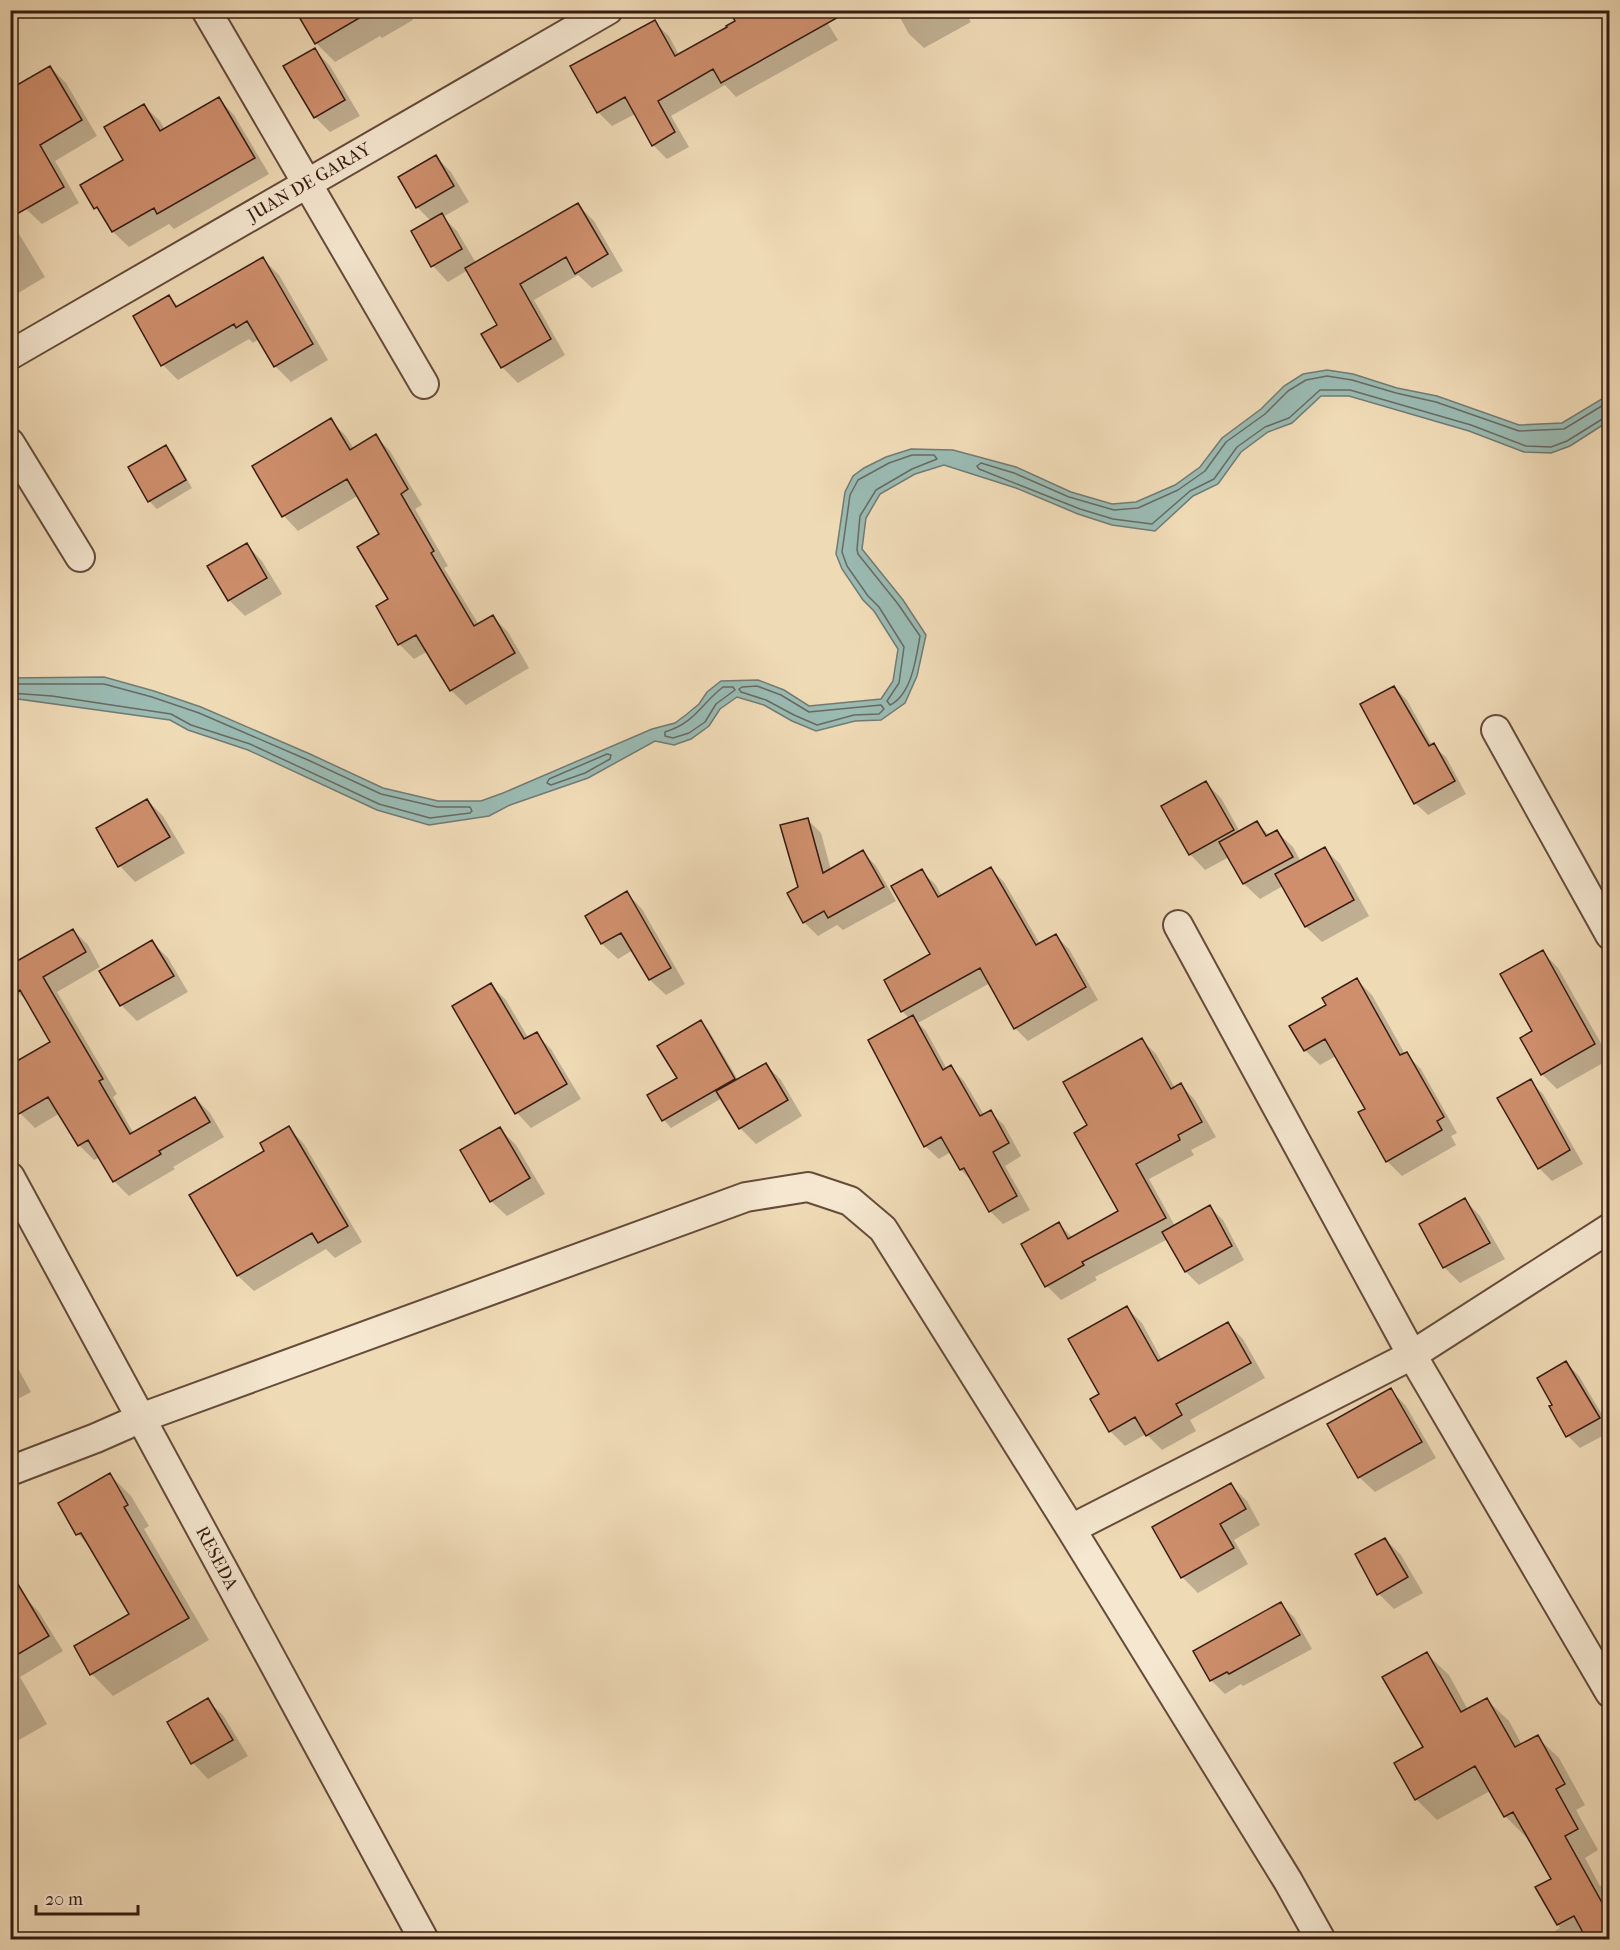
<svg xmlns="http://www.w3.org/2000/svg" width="1620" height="1950" font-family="'IM FELL French Canon',serif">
  <rect width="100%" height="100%" fill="#efdab6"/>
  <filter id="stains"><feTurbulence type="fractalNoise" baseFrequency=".00333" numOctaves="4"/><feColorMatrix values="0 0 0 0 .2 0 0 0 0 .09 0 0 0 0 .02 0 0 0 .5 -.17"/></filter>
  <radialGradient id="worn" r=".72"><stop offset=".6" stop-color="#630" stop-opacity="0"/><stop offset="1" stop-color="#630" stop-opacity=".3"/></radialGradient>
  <path fill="#9abab2" stroke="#727a72" stroke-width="1.5" d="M1327,370L1353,374L1397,388L1437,396L1519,425L1562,423L1602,399L1609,391V421L1570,446L1551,453L1524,452L1469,431L1349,396H1321L1292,423L1268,432L1241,452L1218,484L1193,496L1155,531L1112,525L1078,514L1016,488L944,465L915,474L880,494L866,518L862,549L903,600L926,635L917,676L905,703L881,720L855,721L816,731L792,721L764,705L737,697L720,709L709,726L691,739L674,745L655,741L588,778L510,805L489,816L429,825L377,810L248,750L188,730L170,720L11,698V678L104,677L154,691L201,707L310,754L383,788L438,801H481L503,793L652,729L675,723L687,714L699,704L707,692L721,681L758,680L784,690L809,706L881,699L893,681L898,649L874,611L863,600L842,569L836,554L845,492L853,476L864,468L886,457L911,449L953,450L1016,467L1071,492L1112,504L1136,502L1175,485L1200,467L1222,438L1261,409L1284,386L1303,374Z"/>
  <path fill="#0003" d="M297,10H407L413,20L382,38L380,36L335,62L316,43Z
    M896,10H964L971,22L924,48L909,34Z
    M825,19L838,40L736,97L725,85L671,116L689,147L667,159L653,145L635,114L612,126L598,112L654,22L669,36L679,55Z
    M315,50L330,66L360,116L330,132L315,117Z
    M50,67L66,83L97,136L55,161L79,203L42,224L26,209Z
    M219,99L234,115L269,174L174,229L169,224L129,247L113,232L105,217L96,208L125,160L144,106L160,121L165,130Z
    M436,157L451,172L469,202L443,217L457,231L476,263L578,205L594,221L623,271L592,288L578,275L534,300L565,355L518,383L502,367L499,325L468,270L448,282L433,266L431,221L417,207Z
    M10,219L45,277L13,296L10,294Z
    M263,259L279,275L328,360L291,382L275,366L259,339L253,343L249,339L178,380L163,365L169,297L179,307Z
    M330,420L345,435L354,449L376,436L390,451L422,505L415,509L448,566L444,568L479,625L493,617L508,632L529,668L466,705L451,690L428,651L414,659L400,645L378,607L390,600L381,535L359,495L298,531L284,516Z
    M165,446L173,454L192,488L157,509L149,501L130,468Z
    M247,545L262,561L282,594L245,616L229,600Z
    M1394,687L1407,700L1432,745L1446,757L1466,794L1428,815L1415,803Z
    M1206,783L1221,798L1240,832L1257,823L1270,836L1277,832L1293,847L1301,862L1325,849L1340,864L1369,916L1322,942L1306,927L1283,886L1260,899L1244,884L1229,857L1205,870L1190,854Z
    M147,800L163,816L185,853L135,882L120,866Z
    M807,819L821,833L831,870L863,852L876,866L896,901L843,930L837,925L818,936L804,922L800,888Z
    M991,869L1004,882L1040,944L1056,936L1069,949L1098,1000L1028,1041L1015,1028L990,983L918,1023L926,1031L947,1069L951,1067L964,1081L984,1115L990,1112L1004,1125L1021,1156L1005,1166L1030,1210L1003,1224L990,1211L974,1183L961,1170L951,1152L939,1159L925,1146L910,1019L902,1011L886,981L932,955L921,871L935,884L942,896Z
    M627,893L642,909L685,984L666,995L650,980L633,950L618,959L602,944L587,917Z
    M73,930L88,945L100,967L57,992L117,1094L113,1097L134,1134L195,1098L210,1113L224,1137L173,1167L175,1169L129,1196L114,1181L100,1157L94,1160L79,1145L60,1113L35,1128L20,1113L52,1043L29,1003L17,992Z
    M152,942L168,958L188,992L137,1021L122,1006L101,972Z
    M1543,952L1558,968L1610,1059L1557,1089L1542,1074L1534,1032Z
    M1357,980L1372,995L1405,1054H1406L1421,1069L1457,1133L1451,1136L1456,1145L1402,1176L1387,1161L1367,1109L1336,1056L1320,1065L1305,1050L1328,1006Z
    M491,985L506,1000L529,1039L536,1034L551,1049L581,1099L531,1128L517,1113Z
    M701,1022L708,1029L738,1080L765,1064L781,1080L802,1116L756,1144L740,1128L722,1098L671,1128L664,1120L649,1096L679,1079Z
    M1142,1040L1156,1054L1175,1088L1181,1085L1195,1100L1216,1137L1191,1150L1194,1155L1149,1179L1175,1226L1210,1207L1223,1220L1244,1260L1199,1285L1186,1272L1168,1239L1095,1277L1097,1280L1061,1300L1047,1286L1059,1224L1073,1238L1120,1212L1090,1126Z
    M1530,1081L1543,1094L1583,1164L1552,1181L1539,1168Z
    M1610,1108V1118L1605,1110Z
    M289,1128L304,1144L362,1242L335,1258L326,1249L254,1291L238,1276L191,1195L266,1151Z
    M500,1129L516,1145L545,1194L507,1216L491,1201Z
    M1465,1200L1480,1216L1505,1259L1460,1283L1445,1268L1421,1225Z
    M1127,1308L1142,1323L1162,1360L1228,1324L1243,1339L1265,1378L1190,1420L1196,1431L1162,1450L1146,1434L1125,1446L1110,1431L1101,1394Z
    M10,1354L31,1392L10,1403Z
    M1566,1363L1579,1376L1610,1428V1432L1580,1448L1568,1436L1554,1405Z
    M1391,1390L1406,1406L1436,1458L1375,1492L1359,1477Z
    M110,1475L131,1496L149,1526L144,1529L209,1640L113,1696L92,1674L76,1647L131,1615L91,1548L78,1534Z
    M1231,1485L1247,1501L1260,1525L1234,1540L1248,1564L1198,1593L1182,1577Z
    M1385,1539L1401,1555L1423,1593L1394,1609L1379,1594Z
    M25,1597L39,1612L63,1651L20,1677L47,1724L10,1745V1605Z
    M1281,1604L1294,1617L1312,1649L1243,1686L1241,1684L1225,1694L1211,1680Z
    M1427,1654L1449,1675L1468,1710L1487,1700L1509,1721L1522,1745L1537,1737L1559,1758L1585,1805L1576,1810L1598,1850L1585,1858L1600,1886L1610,1881V1940H1540L1560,1928L1537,1888L1553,1879L1529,1837L1527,1838L1505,1816L1490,1791L1437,1820L1416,1799L1425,1747Z
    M207,1700L223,1715L248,1756L208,1779L193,1763Z"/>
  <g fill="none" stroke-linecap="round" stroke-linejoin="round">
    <path stroke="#686a62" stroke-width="1.5" d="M1610,400L1605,404L1564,429L1519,431L1436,402L1396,393L1352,380L1327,376L1306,380L1288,391L1265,414L1226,442L1205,471L1178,490L1138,508L1114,510L1069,497L1014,473L981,463L977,466L979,469L1080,509L1113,519L1152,524L1190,491L1214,479L1237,447L1265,427L1289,418L1320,390H1350L1471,425L1526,446L1551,447L1567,441L1604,418L1610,417
      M912,455H934L937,459L912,469L876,490L860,516L857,549L858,554L898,604L920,636C916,658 912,694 890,705L887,701L899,683L904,647L879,607L868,596L847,566L842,552L850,495L858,480L889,463Z
      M10,684H104L152,697L199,713L308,760L381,794L437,807H470L472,811L470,813L430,818L379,804L250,744L191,725L171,714L52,696L10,693
      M723,687H733L735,690L716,704L705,722L689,733L673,738L665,736V732C695,723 701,704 723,687Z
      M742,687L757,686L781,695L809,712L881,705L884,709L879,714L854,715L817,725L794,715L766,700L741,692L739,689Z
      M607,754L611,755L610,759L585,773L551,785L547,783L549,779Z"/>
  </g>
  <path fill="#cf8f6d" stroke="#371b11" stroke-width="1.5" d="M295,10H373L315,44Z
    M729,10H851L721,83L713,69L658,101L675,132L652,146L625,97L597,113L570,66L655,20L675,56L727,27L726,26L735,21Z
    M315,48L345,100L314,118L283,66Z
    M50,66L82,120L40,145L64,187L10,218V89Z
    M219,97L255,158L157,214L154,208L112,232L97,207L94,209L80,185L123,160L104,127L144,104L160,131Z
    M436,155L454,186L416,208L398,177Z
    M578,203L608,254L575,274L566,257L520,284L551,339L501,368L481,334L497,325L465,268Z
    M442,213L462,249L431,267L411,231Z
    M263,257L313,344L274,367L247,321L236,328L234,324L161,366L133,316L169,295L176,307Z
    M331,418L350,450L376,434L408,489L401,494L434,551L431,553L474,626L493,615L515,653L450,691L416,635L398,645L376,606L388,599L357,547L379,534L347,479L282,517L252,466Z
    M166,445L186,480L148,502L128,467Z
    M247,543L267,578L228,601L207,566Z
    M1394,686L1429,746L1434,743L1455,781L1414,804L1360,704Z
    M1206,781L1234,830L1189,855L1161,806Z
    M147,799L170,837L118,867L96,828Z
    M808,818L823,873L863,850L884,887L828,918L824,911L803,923L787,893L798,887L780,825Z
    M1257,821L1266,836L1277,830L1293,857L1243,884L1219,842Z
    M1325,847L1354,900L1305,927L1275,874Z
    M991,867L1036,945L1056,934L1086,987L1014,1029L980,968L901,1012L884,980L930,954L891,886L922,869L938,897Z
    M627,891L671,968L649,980L621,933L601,944L585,916Z
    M73,929L86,952L43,977L103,1079L99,1081L130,1134L195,1097L210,1122L159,1151L161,1154L113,1182L88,1140L78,1146L48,1097L10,1119V1065L50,1042L20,990L10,996V965Z
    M152,940L174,976L120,1006L99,971Z
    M1543,950L1595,1044L1541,1075L1520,1038L1532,1031L1500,974Z
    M1357,978L1400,1055L1407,1052L1444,1117L1437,1121L1442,1130L1386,1162L1358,1112L1365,1109L1325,1039L1304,1051L1289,1026L1326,1005L1322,998Z
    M491,983L524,1039L537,1032L567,1084L515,1114L452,1006Z
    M913,1015L943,1070L951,1065L980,1116L991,1110L1009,1143L993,1152L1017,1196L989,1212L964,1168L960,1170L941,1137L924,1147L868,1040Z
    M701,1020L735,1079L662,1121L647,1095L677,1078L657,1046Z
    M1142,1038L1171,1089L1181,1083L1202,1122L1178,1135L1180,1140L1136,1164L1166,1218L1082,1262L1084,1265L1045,1287L1021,1244L1059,1222L1068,1239L1118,1211L1074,1133L1087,1125L1063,1082Z
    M766,1063L788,1100L739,1129L716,1091Z
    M1531,1079L1570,1150L1538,1169L1497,1098Z
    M289,1126L348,1226L318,1243L312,1233L237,1276L189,1195L264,1151L260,1143Z
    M500,1127L530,1178L490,1202L460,1150Z
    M1465,1198L1490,1243L1443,1268L1419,1224Z
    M1210,1205L1232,1246L1185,1272L1162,1232Z
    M1127,1306L1158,1361L1228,1322L1251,1363L1176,1404L1182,1415L1146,1436L1135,1417L1109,1432L1090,1399L1099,1394L1068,1339Z
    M1566,1361L1600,1418L1566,1437L1549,1406L1552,1405L1537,1378Z
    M1391,1388L1422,1442L1358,1478L1327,1424Z
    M110,1473L128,1505L124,1507L189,1618L90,1675L74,1646L129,1614L81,1533L76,1535L58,1503Z
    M1231,1483L1246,1509L1220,1524L1234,1548L1181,1578L1152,1527Z
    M1385,1538L1408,1577L1377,1595L1355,1554Z
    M10,1571L49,1636L10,1659Z
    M1281,1602L1300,1635L1229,1674L1227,1672L1210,1681L1193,1651Z
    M1427,1652L1461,1712L1487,1698L1515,1747L1538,1735L1565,1784L1556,1789L1578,1829L1565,1836L1610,1917V1940H1587L1574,1916L1557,1925L1535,1887L1551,1879L1513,1812L1504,1817L1475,1766L1415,1800L1394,1763L1423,1747L1382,1677Z
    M208,1698L233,1740L191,1764L167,1722Z"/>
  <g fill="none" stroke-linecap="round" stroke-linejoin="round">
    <g stroke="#654b3a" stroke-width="32">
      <path id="minor" d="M206,10L424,384
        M10,355L608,10
        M10,443L80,557
        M1496,730L1610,935
        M1178,925L1412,1355L1610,1693
        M10,1177L424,1940
        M10,1471L96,1438L146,1416L746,1197L808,1187L850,1201L883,1229L1071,1529L1288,1881L1321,1940
        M1071,1529L1412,1355L1610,1228"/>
    </g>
    <use href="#minor" stroke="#f5e7d0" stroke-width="28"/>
  </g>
  <g text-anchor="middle" stroke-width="5" stroke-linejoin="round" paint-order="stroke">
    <g font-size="18" fill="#371b11" stroke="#f5e7d0">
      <text transform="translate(309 182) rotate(-30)" y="6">JUAN DE GARAY</text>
      <text transform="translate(217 1558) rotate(62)" y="6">RESEDA</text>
    </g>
  </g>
  <rect width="1620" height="1950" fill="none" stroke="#efdab6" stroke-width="36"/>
  <rect x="12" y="12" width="1596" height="1926" fill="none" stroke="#371b11" stroke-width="3"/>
  <rect x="18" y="18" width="1584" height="1914" fill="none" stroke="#371b11" stroke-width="1.5"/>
  <path d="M36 1905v9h102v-9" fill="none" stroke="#371b11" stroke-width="3"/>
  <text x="45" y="1905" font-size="18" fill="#371b11" stroke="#f5e7d0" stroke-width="4.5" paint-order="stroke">20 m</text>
  <rect width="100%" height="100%" filter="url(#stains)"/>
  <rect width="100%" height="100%" fill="url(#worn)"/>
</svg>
